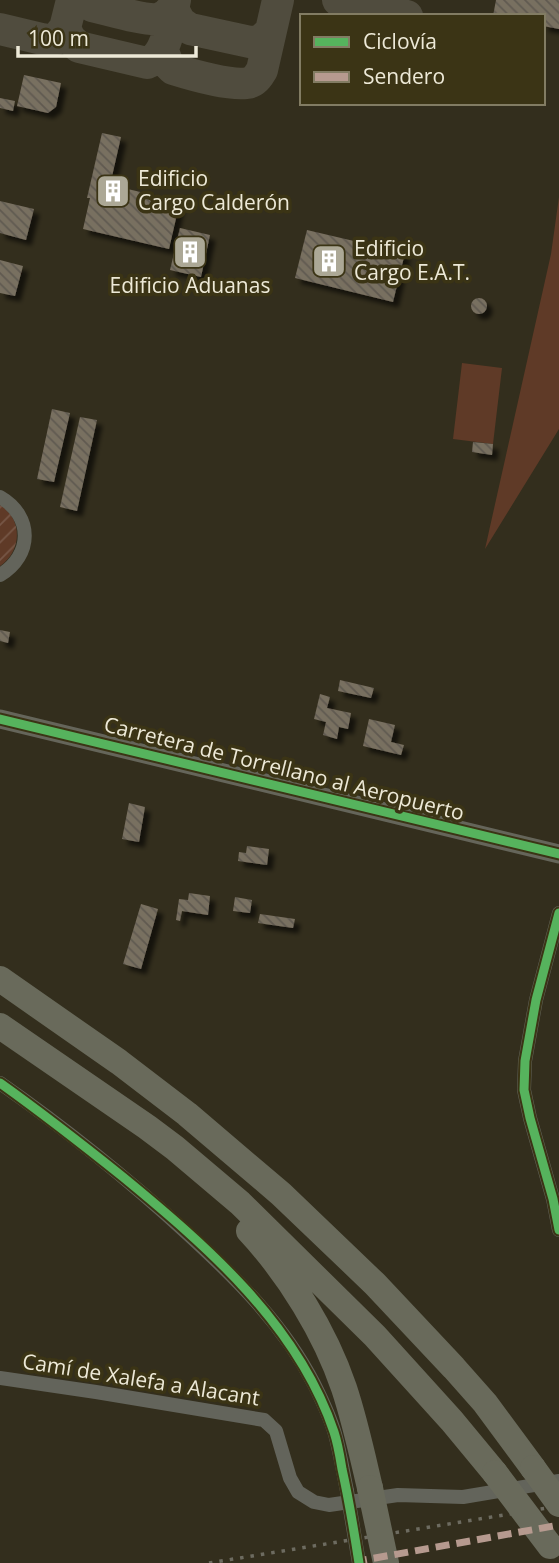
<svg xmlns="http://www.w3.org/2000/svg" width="559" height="1563" font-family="'Open Sans',sans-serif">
  <defs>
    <pattern id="garden-furrows" width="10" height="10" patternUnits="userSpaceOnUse" patternTransform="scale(1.75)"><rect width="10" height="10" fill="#5f3a27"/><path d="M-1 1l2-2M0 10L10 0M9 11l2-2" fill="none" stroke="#765646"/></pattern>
    <pattern id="building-back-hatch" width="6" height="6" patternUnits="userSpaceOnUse" patternTransform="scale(1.75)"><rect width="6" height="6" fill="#786f60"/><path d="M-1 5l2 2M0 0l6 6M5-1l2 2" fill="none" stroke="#605a50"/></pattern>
    <filter id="shadow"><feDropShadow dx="5.5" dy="5.5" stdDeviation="2" flood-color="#0009"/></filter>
  </defs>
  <rect width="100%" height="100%" fill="#332e1d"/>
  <path fill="#5f3a27" d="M559,197V429L485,549L551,254Z
    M462,363L502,368L493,444L453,439Z"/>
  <path fill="url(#garden-furrows)" d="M0,505C23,519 22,551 0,566Z"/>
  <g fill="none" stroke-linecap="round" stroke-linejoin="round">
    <path stroke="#504c3e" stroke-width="32" d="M83,0L92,6C106,9 146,21 158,19C165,17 171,11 174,5
      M338,0L407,16
      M173,9L180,22L190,29L250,42L260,41L269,33
      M65,28L70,39L79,47L147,63C168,56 171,19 175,0
      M0,29L46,40L56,39L65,28L72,0
      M163,51L168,64L173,69C189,74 236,88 251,82C256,80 259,75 262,70L278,0"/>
  </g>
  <path fill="url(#building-back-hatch)" filter="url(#shadow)" d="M496,0H559V29L543,26V16H493Z
    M24,75L61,83L56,107L48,113L17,106Z
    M0,98L15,101L13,111L0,108Z
    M102,133L121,137L110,185L180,201L169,249L83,229L90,198H87Z
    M0,201L34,209L26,240L0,233Z
    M180,228L210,235L201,277L170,270Z
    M307,230L405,253L393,302L295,278Z
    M0,260L23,266L15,296L0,293Z
    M471 306a8 8 0 1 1 16 0a8 8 0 1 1-16 0Z
    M52,409L70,413L54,482L37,479Z
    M80,417L97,420L77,511L60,507Z
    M473,442L493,444L492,455L472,452Z
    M0,630L10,632L8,643L0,641Z
    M340,680L374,688L371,698L338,691Z
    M320,694L330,697L327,708L351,713L348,729L339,727L337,739L323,735L326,722L314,719Z
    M369,719L395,725L391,742L404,745L401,755L363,746Z
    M129,803L145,807L139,842L122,839Z
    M247,846L269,849L267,865L238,861L239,852L246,853Z
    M189,893L210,896L208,915L182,911L180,921L176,920L179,899L188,900Z
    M235,897L252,900L250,913L233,911Z
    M141,904L158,909L141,969L123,964Z
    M260,914L295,919L293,928L258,923Z"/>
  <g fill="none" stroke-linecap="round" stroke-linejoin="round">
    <path stroke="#63645b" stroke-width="14" d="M0,497C33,516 33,555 0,575
      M559,913L536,1000L525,1061L524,1090L530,1118L553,1199L559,1230
      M0,1083C66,1129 129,1180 188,1234C236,1278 284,1325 314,1384C322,1400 330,1417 335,1434C340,1452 343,1472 347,1491
      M0,1378L96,1392L264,1420L276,1431L290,1478L298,1492L314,1502L329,1505L398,1495L463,1497L559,1481"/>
    <path stroke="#65655a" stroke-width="19" d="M0,719L559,854"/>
    <path stroke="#696a5b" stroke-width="26" d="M0,979L119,1062L187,1114L281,1194L375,1284L454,1368L485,1403L533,1468
      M0,1026L147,1127L175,1148L240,1203L375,1336L452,1421L495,1473
      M249,1231C289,1274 325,1332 344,1388C355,1421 362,1454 370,1488"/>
    <path stroke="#6d6b60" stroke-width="3.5" stroke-dasharray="3.5 7" stroke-linecap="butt" d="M209,1563L559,1506"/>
    <path stroke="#63645b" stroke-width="14" d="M347,1491L359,1563"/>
    <path stroke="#696a5b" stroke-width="26" d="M533,1468L559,1504
      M495,1473L550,1546
      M370,1488L386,1563"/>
    <path stroke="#b69a8f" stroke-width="7" stroke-dasharray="14 7" stroke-linecap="butt" d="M353,1562L559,1525"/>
    <g stroke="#3b3415" stroke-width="13">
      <path id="cycleway" d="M0,719L559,854
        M559,913L536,1000L525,1061L524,1090L530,1118L553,1199L559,1230
        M0,1083C42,1113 83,1145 123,1177C208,1247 298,1325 334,1432C338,1444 340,1457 342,1469C349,1500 354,1531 359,1563"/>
    </g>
    <use href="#cycleway" stroke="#56b35d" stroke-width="9"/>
  </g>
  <defs>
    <g id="building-square" transform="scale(1.75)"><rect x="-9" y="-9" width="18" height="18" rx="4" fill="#aca896" stroke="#3b3415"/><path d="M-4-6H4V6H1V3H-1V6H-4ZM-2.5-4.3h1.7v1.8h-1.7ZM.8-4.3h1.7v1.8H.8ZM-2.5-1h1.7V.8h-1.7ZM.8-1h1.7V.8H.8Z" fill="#fff"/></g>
  </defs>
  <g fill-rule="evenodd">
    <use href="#building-square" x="113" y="191"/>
    <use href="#building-square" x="190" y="252"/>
    <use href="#building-square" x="329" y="261"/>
  </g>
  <g text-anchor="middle" stroke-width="7" stroke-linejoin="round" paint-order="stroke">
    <g font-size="21" fill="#ede9d7" stroke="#3b3415" text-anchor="start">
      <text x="138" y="186">Edificio<tspan x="138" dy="24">Cargo Calderón</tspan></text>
      <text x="354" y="256">Edificio<tspan x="354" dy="24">Cargo E.A.T.</tspan></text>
      <text x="190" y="293" text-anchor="middle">Edificio Aduanas</text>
    </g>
    <g font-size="21" fill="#ede9d7" stroke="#3b3415">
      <text transform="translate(284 769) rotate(14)" y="7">Carretera de Torrellano al Aeropuerto</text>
      <text transform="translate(141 1380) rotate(9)" y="7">Camí de Xalefa a Alacant</text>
    </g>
  </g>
  <rect x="300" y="14" width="245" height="91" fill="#3b3415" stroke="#827c63" stroke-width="2"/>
  <rect x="314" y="37" width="35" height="10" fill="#56b35d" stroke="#827c63" stroke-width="2"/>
  <text x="363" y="49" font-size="21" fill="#ede9d7">Ciclovía</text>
  <rect x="314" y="72" width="35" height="10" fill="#b69a8f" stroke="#827c63" stroke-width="2"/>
  <text x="363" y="84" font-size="21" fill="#ede9d7">Sendero</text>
  <path d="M18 46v10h178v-10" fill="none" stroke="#ede9d7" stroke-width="3.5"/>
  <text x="28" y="46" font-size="21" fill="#ede9d7" stroke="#3b3415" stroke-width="5" paint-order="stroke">100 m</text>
</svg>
